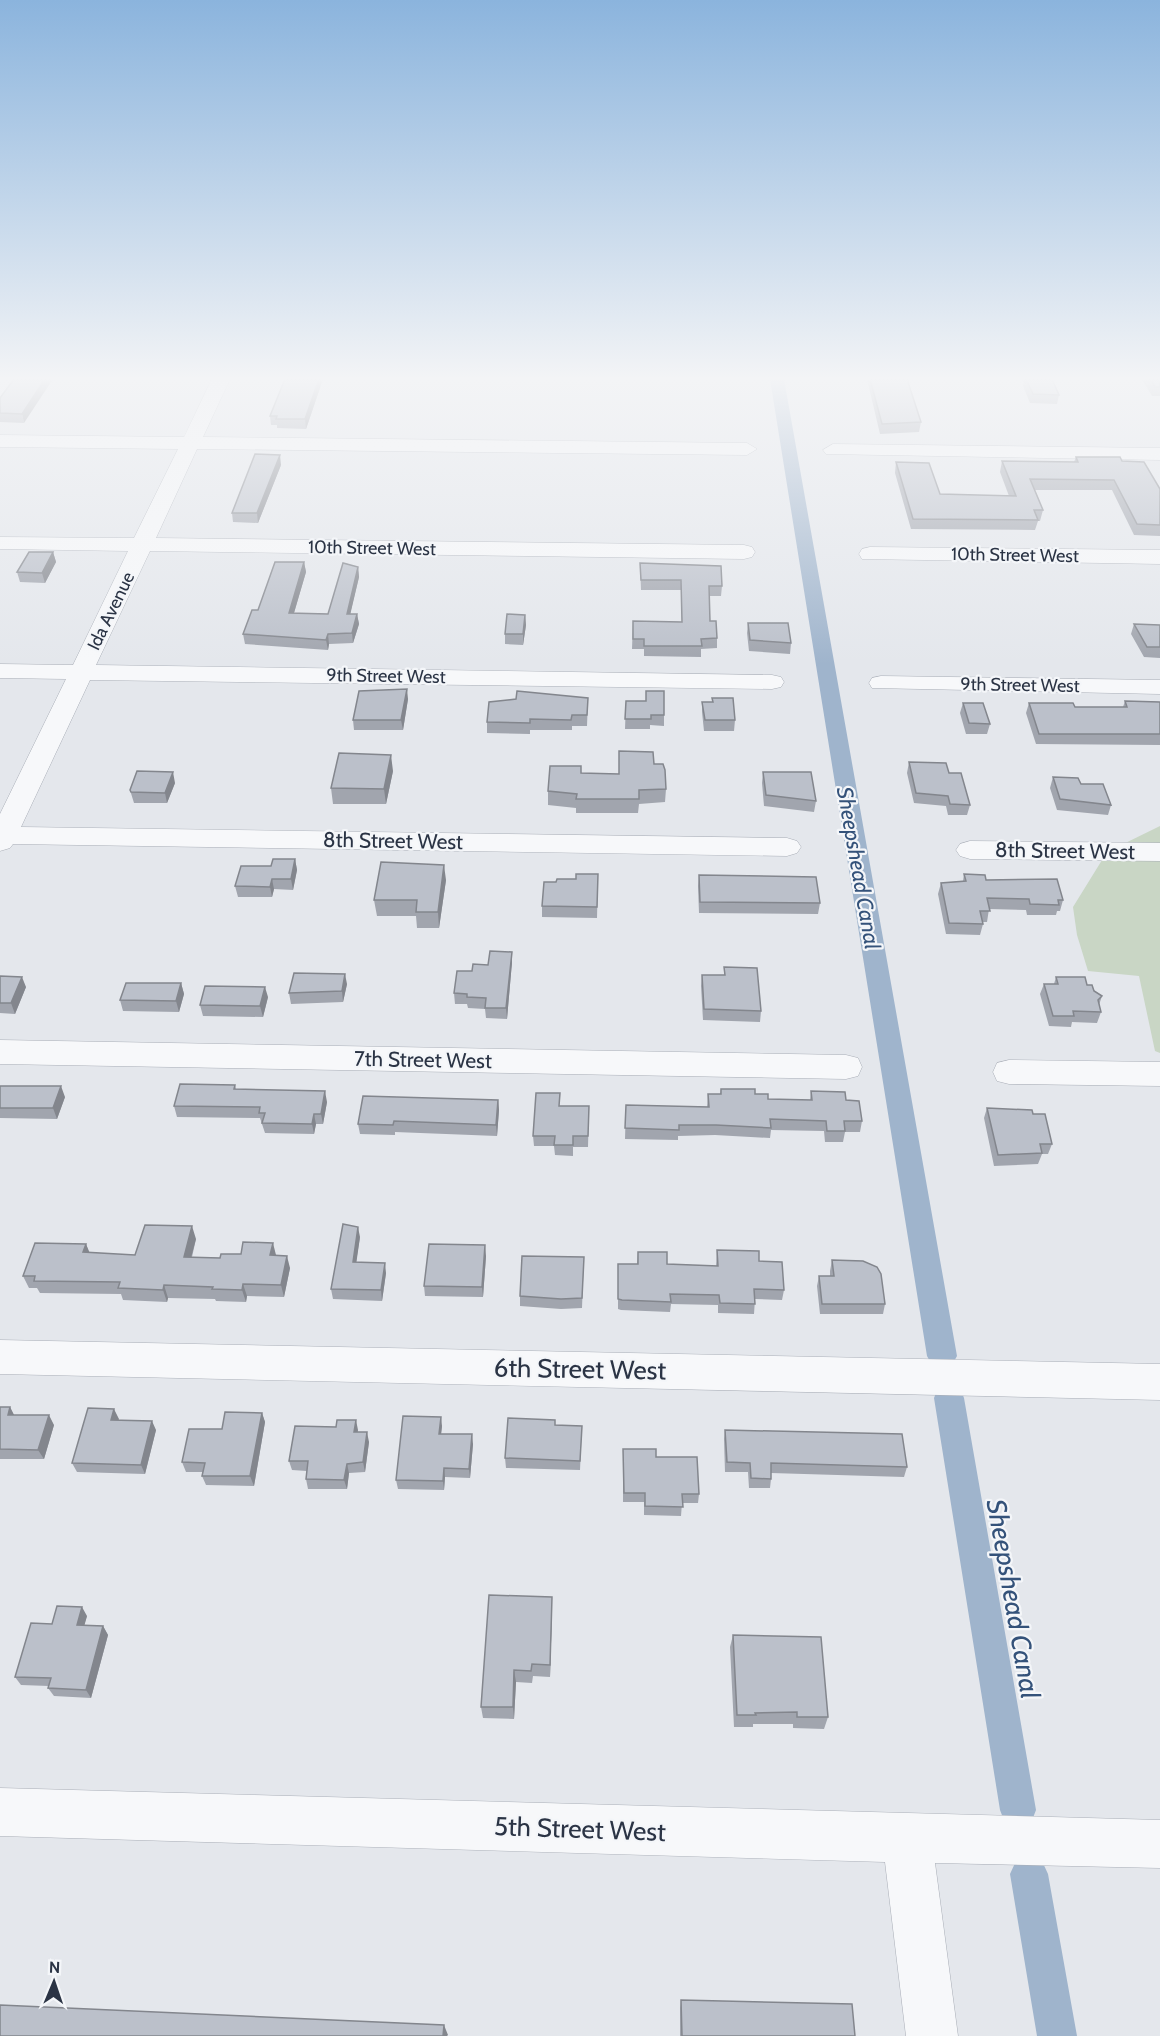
<svg xmlns="http://www.w3.org/2000/svg" width="1160" height="2036" font-family="Cabin,sans-serif">
  <rect width="100%" height="100%" fill="#e4e7ec"/>
  <path fill="#c9d6c5" d="M1160,826V1053L1155,1051L1139,976L1088,971L1077,935L1073,907L1107,852Z"/>
  <g fill="none" stroke-linecap="round" stroke-linejoin="round">
    <path fill="#9fb4cc" fill-rule="evenodd" d="M770,379H784L957,1356L952,1365L942,1369L932,1365L927,1356Z
      M949,1384L960,1388L964,1398L1036,1810L1031,1823L1018,1828L1005,1823L1000,1810L934,1398L938,1388Z
      M1029,1855L1042,1861L1048,1874L1077,2036H1037L1010,1874L1016,1861Z"/>
    <g stroke="#a9aeb7" stroke-width="1">
      <path id="minor" d="M212,379H230L203,437L747,443L757,449L747,455L197,449L156,538L744,545L752,547L755,552L752,557L744,559L150,551L96,665L772,675L781,677L784,682L781,687L772,689L90,680L21,827L787,838L797,841L801,847L797,853L787,856L13,844L10,848L0,851V814L66,679L0,678V664L73,665L128,551L0,549V537L134,538L178,449L0,447V435L184,437Z
        M833,444L1160,448V460L826,454L823,450Z
        M870,547L1160,550V564L862,559L859,554L862,549Z
        M881,676L1160,680V694L872,688L869,683L872,678Z
        M970,841L1160,843V861L970,859L960,856L956,850L960,844Z
        M0,1040L846,1055L858,1058L862,1067L858,1076L846,1079L0,1064Z
        M1009,1060L1160,1062V1086L1009,1084L997,1081L993,1072L997,1063Z
        M0,1340L1160,1364V1400L0,1374Z
        M0,1788L1160,1820V1868L935,1863L958,2036H906L885,1862L0,1836Z"/>
    </g>
    <use href="#minor" fill="#f7f8fa" fill-rule="evenodd"/>
  </g>
  <path fill="#a1a5ae" d="M14,379L24,423L0,422V398Z
    M323,379L306,429L277,428V425H271L270,416Z
    M867,379H907L921,422L919,432L880,434Z
    M1024,379H1052L1059,395L1057,404L1030,403L1023,386Z
    M1142,379H1160V396H1152Z
    M1076,457L1122,461L1160,489V536L1134,535L1112,490H1035L1043,510L1040,521H1038L1035,530L911,529L895,473L896,462L940,494L1009,496L1000,472L1002,461L1074,462Z
    M281,465L258,523L233,522L232,513Z
    M53,552L56,562L45,583L20,582L17,572Z
    M304,562L306,572L294,613L328,614L358,567L359,577L350,614H357L359,624L353,643L329,644L328,650L245,644L243,634L258,610Z
    M640,563L722,586L721,596H709L710,621L717,638V648L701,649V657L644,656V649H632L633,621L682,622L681,590H641Z
    M525,615L526,625L523,645L505,644V634Z
    M748,623L791,643L790,654L749,651L747,633Z
    M1134,624L1160,625V658L1144,657L1131,634Z
    M588,698L587,726H572V730H530V734L487,733V722Z
    M712,698L735,720L734,731H704L702,712V702H712Z
    M408,699L403,730H354L353,720Z
    M626,701L664,715V726L650,725V729H625Z
    M1125,701L1160,702V745L1036,744L1026,713L1029,703L1075,707H1123Z
    M963,703L990,724L987,734H966L960,713Z
    M909,762L949,773L970,805L967,815H948L946,806L914,803L907,773Z
    M654,764L666,789L665,802L639,804L638,813H576V808L548,805V791L581,773L619,774Z
    M393,771L386,804H333L331,788Z
    M763,772L816,801L814,812L764,806L762,783Z
    M1053,777L1081,784L1111,805L1108,815L1057,810L1050,788Z
    M175,783L167,803H134L130,790Z
    M295,859L297,870L293,890L274,889L272,897H238L235,886L271,866Z
    M598,874L597,918L542,917V906L556,882L576,879Z
    M964,874L1063,900L1060,911H1057L1056,915H1027L1026,910L989,909L987,922H982L983,924L980,935L946,934L938,894L941,883L963,881Z
    M699,875L820,903L818,914L699,913L698,886Z
    M446,880L439,928H417L416,916H377L374,900Z
    M512,952V962L507,1019L486,1018L485,1009L468,1008L467,1004H455L454,993L488,965Z
    M724,967L761,1011L760,1022L703,1020L701,986L702,975H724Z
    M0,976L26,987L15,1014L0,1013Z
    M1056,977L1087,985L1102,996L1099,1005L1101,1012L1097,1023L1072,1022L1071,1027L1049,1026L1040,994L1044,984H1054Z
    M181,983L184,994L179,1012L123,1011L120,1000Z
    M347,984L343,1002L291,1004L289,993Z
    M268,997L263,1017L203,1016L200,1005Z
    M235,1085L236,1089L327,1102L323,1124H316L314,1134L265,1133L260,1118L177,1117L174,1106Z
    M0,1086L65,1097L57,1119L0,1118Z
    M721,1089L755,1094L768,1099L810,1100L811,1091L846,1100L862,1121L860,1132H845L843,1142H825L824,1131L771,1130L770,1138L715,1135L678,1136V1140L625,1139L626,1105L707,1107L708,1094H720Z
    M498,1100L499,1110L497,1136L395,1132V1135L360,1134L358,1124Z
    M560,1106H589L588,1147H573V1156L555,1155L554,1146H534L533,1136Z
    M987,1108L1033,1114L1052,1144L1048,1154H1042L1038,1164L994,1166L984,1118Z
    M360,1237L356,1262L386,1273L382,1301L333,1299L331,1289Z
    M196,1239L192,1257L220,1258L276,1256L290,1268L284,1297L247,1296L246,1302L216,1301L215,1299L168,1298L167,1302L123,1300L121,1294L40,1293L37,1288H29L23,1276L86,1244L89,1253L135,1255Z
    M717,1250L759,1261L784,1290L782,1300L755,1299L754,1314L718,1313V1305L671,1304L670,1312L621,1310L618,1309V1264H637L638,1252L667,1264L716,1266Z
    M486,1256L483,1297L425,1296L424,1286Z
    M584,1257L582,1308L561,1309L520,1306V1296Z
    M832,1260L885,1304L883,1314H820L817,1286L819,1276H830V1271Z
    M0,1407H10L14,1415L54,1425L44,1459H0Z
    M262,1413L265,1422L254,1486L206,1485L202,1476L203,1472H186L182,1462L222,1429Z
    M119,1419L118,1420L156,1430L145,1474L77,1472L72,1463Z
    M555,1425L582,1426L580,1470L506,1468L505,1458Z
    M442,1426L441,1434L473,1444L470,1478L445,1477L444,1490L398,1489L396,1480Z
    M358,1430L357,1432L369,1442L365,1472L349,1473L347,1489H308L306,1479L307,1471L292,1470L289,1461Z
    M725,1430L907,1467L904,1477L771,1473V1479L770,1488H749L748,1472H725L724,1439Z
    M623,1449L656,1457L699,1494L698,1503H682L681,1516L644,1515V1502H623Z
    M552,1610L550,1677L533,1676L532,1683L516,1682L514,1719L483,1718L481,1707Z
    M87,1616L84,1625L103,1626L108,1635L91,1698L54,1696L48,1688L49,1686L21,1685L15,1677L52,1624Z
    M733,1635L828,1717L824,1729L793,1728V1724H753V1727H734L730,1647Z
    M681,2000L855,2036H680V2008Z"/>
  <path fill="#83868d" d="M45,379H53L24,423L22,414Z
    M319,379H323L306,429L305,419Z
    M280,455L281,465L258,523L257,513Z
    M53,552L56,562L45,583L42,573Z
    M304,562L306,572L291,623L289,613Z
    M358,567L359,577L348,624L347,614Z
    M357,614L359,624L353,643L352,633Z
    M525,615L526,625L523,645V634Z
    M328,634L329,644L328,650L326,640Z
    M407,689L408,699L403,730L401,720Z
    M391,755L393,771L386,804L384,789Z
    M173,772L175,783L167,803L165,793Z
    M295,859L297,870L293,890L291,879Z
    M444,865L446,880L439,928L438,912Z
    M272,879L274,889L272,897L270,887Z
    M512,952V962L507,1019L506,1008Z
    M345,974L347,984L343,1002L342,991Z
    M22,977L26,987L15,1014L11,1003Z
    M181,983L184,994L179,1012L176,1001Z
    M265,987L268,997L263,1017L260,1006Z
    M61,1086L65,1097L57,1119L53,1108Z
    M325,1091L327,1102L323,1124L321,1114Z
    M498,1100L499,1110L497,1136L496,1125Z
    M314,1114L316,1124L314,1134L312,1124Z
    M192,1226L196,1239L188,1269L184,1257Z
    M358,1227L360,1237L355,1272L353,1262Z
    M273,1243L276,1255H270Z
    M86,1244L91,1256L83,1252Z
    M485,1245L486,1256L483,1297L482,1287Z
    M287,1256L290,1268L284,1297L281,1285Z
    M385,1263L386,1273L382,1301L381,1290Z
    M243,1284L247,1296L246,1302L242,1290Z
    M164,1285L168,1298L167,1302L163,1290Z
    M10,1407L15,1417L8,1415Z
    M114,1409L119,1419L115,1430L111,1420Z
    M262,1413L265,1422L254,1486L250,1476Z
    M49,1415L54,1425L44,1459L38,1450Z
    M441,1417L442,1426L440,1443L439,1434Z
    M356,1420L358,1430L356,1441L354,1432Z
    M152,1421L156,1430L145,1474L141,1465Z
    M367,1432L369,1442L365,1472L363,1462Z
    M472,1434L473,1444L470,1478L469,1469Z
    M347,1464L349,1473L347,1489L344,1480Z
    M444,1468L445,1477L444,1490L443,1481Z
    M552,1597V1610L550,1677V1665Z
    M82,1607L87,1616L82,1634L77,1625Z
    M103,1626L108,1635L91,1698L86,1690Z
    M514,1670L516,1682L514,1719L513,1707Z
    M444,2025L448,2035L447,2036H443Z"/>
  <path fill="#bbc0ca" stroke="#83868d" stroke-width="1.5" d="M14,379H45L22,414L0,413V398Z
    M285,379H319L305,419H276L277,416H270Z
    M870,379H907L921,422L882,424Z
    M1026,379H1052L1059,395L1033,394Z
    M1150,379H1160V387H1155Z
    M255,454L280,455L257,513H232Z
    M1076,457H1120L1122,461L1144,462L1160,489V525L1137,524L1114,480L1030,479L1043,510H1034L1038,520L913,519L896,462L929,463L940,494L1016,496L1002,461L1078,462Z
    M29,552H53L42,573L17,572Z
    M275,562H304L289,613L328,614L343,563L358,567L347,614H357L352,633L328,634L326,640L243,634L252,610H258Z
    M640,563L721,566L722,586H709L710,621H716L717,638L701,639L702,646H644V639H633V621L682,622L681,580H641Z
    M507,614L525,615L523,634H505Z
    M748,623H788L791,643L750,640Z
    M1134,624L1160,625V647H1147Z
    M407,689L401,720H353L359,691Z
    M517,691L588,698L587,715H572L571,720L530,719V723L487,722L489,702L516,699Z
    M646,691H664V715H651V719H625L626,701H646Z
    M712,698H733L735,720H705L702,702H713Z
    M1125,701L1160,702V734H1039L1029,703H1073L1075,707H1127Z
    M963,703H983L990,724L969,723Z
    M619,751L653,752L654,764H663L665,770L666,789L639,790V799H576L577,794L548,791L550,766H581V773L619,774Z
    M339,753L391,755L384,789L331,788Z
    M909,762L946,763L949,773H961L970,805L950,804L948,796L916,793Z
    M137,771L173,772L165,793L131,792L130,790Z
    M763,772H811L816,801L766,795Z
    M1053,777L1078,778L1081,784H1103L1111,805L1060,799Z
    M273,859H295L291,879H272L270,887L235,886L241,866H271Z
    M381,862L444,865L438,912H416L417,900H374Z
    M576,874H598L597,907L542,906L544,882H556L557,879H576Z
    M964,874L985,875L986,880L1057,879L1063,900H1058L1059,905L1030,904L1029,899L987,898L990,911H980L983,924L949,923L941,883L966,881Z
    M699,875L816,877L820,903L700,902Z
    M490,951L512,952L506,1008H485L486,998L467,997V994L454,993L457,971H472L473,964L488,965Z
    M724,967L757,968L761,1011L704,1009L702,975H725Z
    M294,973L345,974L342,991L289,993Z
    M0,976L22,977L11,1003H0Z
    M1056,977H1085L1087,985H1092L1094,991L1102,996L1098,1000L1101,1012L1073,1011L1074,1016H1053L1044,984H1058Z
    M126,983H181L176,1001L120,1000Z
    M205,986L265,987L260,1006L200,1005Z
    M180,1084L235,1085L234,1089L325,1091L321,1114H314L312,1124L262,1123L265,1113H259L260,1107L174,1106Z
    M0,1086H61L53,1108H0Z
    M721,1089H755V1094H768V1099L812,1100L811,1091L845,1092L846,1100L859,1101L862,1121H844L845,1131H827L826,1121L770,1119L771,1128L716,1125H679V1130L625,1128L626,1105L709,1107L708,1094H721Z
    M536,1093H560L559,1106H589L588,1136H573V1145H554L555,1136H533Z
    M363,1096L498,1100L496,1125L394,1121L393,1125L358,1124Z
    M987,1108L1032,1110L1033,1114H1045L1052,1144H1040L1042,1153L998,1155Z
    M343,1224L358,1227L353,1262L385,1263L381,1290L331,1289Z
    M145,1225L192,1226L184,1257L220,1258L221,1254H241L243,1242L273,1243L270,1255L287,1256L281,1285L243,1284L242,1290L212,1289L213,1287L164,1285L163,1290L118,1288L120,1282L34,1281L35,1276H23L35,1243L86,1244L83,1252L135,1255Z
    M429,1244L485,1245L482,1287L424,1286Z
    M717,1250L759,1251V1261L782,1262L784,1290L754,1289L755,1304L720,1303L719,1295L670,1294L671,1302L622,1300L618,1299V1264H638V1252H667V1264L718,1266Z
    M522,1256L584,1257L582,1298L561,1299L520,1296Z
    M832,1260L863,1261L877,1267L881,1274L885,1304H822L819,1276H834Z
    M0,1407H10L8,1415H49L38,1450L0,1449Z
    M88,1408L114,1409L111,1420L152,1421L141,1465L72,1463Z
    M225,1412L262,1413L250,1476H202L205,1463L182,1462L189,1429H222Z
    M403,1416L441,1417L439,1434H472L469,1469L444,1468L443,1481L396,1480Z
    M508,1418L555,1420V1425L582,1426L580,1461L505,1458Z
    M337,1420H356L354,1432H367L363,1462L347,1464L344,1480L306,1479L308,1461H289L295,1426L336,1427Z
    M725,1430L902,1434L907,1467L771,1463V1479L751,1478L750,1463L727,1462Z
    M623,1449H656V1457H697L699,1494H682L683,1507L645,1506V1493H624Z
    M489,1595L552,1597L550,1665L532,1664L531,1671L514,1670L513,1707H481Z
    M57,1606L82,1607L77,1625L103,1626L86,1690L48,1688L51,1678L15,1677L31,1623L52,1624Z
    M733,1635L821,1637L828,1717H797V1712L755,1713L756,1715H737Z
    M681,2000L852,2004L855,2036H682Z
    M0,2005L444,2025L443,2036H0Z"/>
  <linearGradient id="sky" x2="0" y2="1"><stop stop-color="#8bb4dd"/><stop offset="0.57" stop-color="#f3f4f6"/><stop offset="1" stop-color="#f3f4f6" stop-opacity="0"/></linearGradient>
  <rect width="1160" height="664" fill="url(#sky)"/>
  <g text-anchor="middle" stroke-width="4.5" stroke-linejoin="round" paint-order="stroke">
    <g font-size="18" fill="#2b3445" stroke="#f4f6f9">
      <text transform="translate(372 548) rotate(1)" y="6">10th Street West</text>
      <text transform="translate(1015 555) rotate(1)" y="6">10th Street West</text>
      <text transform="translate(111 611) rotate(-64)" y="6">Ida Avenue</text>
      <text transform="translate(386 676) rotate(1)" y="6">9th Street West</text>
      <text transform="translate(1020 685) rotate(1)" y="6">9th Street West</text>
    </g>
    <g font-size="21" fill="#2b3445" stroke="#f4f6f9">
      <text transform="translate(393 841) rotate(1)" y="7">8th Street West</text>
      <text transform="translate(1065 851) rotate(1)" y="7">8th Street West</text>
      <text transform="translate(423 1060) rotate(1)" y="7">7th Street West</text>
    </g>
    <g font-size="22" font-style="italic" fill="#34527a" stroke="#f4f6f9">
      <text transform="translate(859 868) rotate(80)" y="8">Sheepshead Canal</text>
    </g>
    <g font-size="26" fill="#2b3445" stroke="#f4f6f9">
      <text transform="translate(580 1369) rotate(1)" y="9">6th Street West</text>
      <text transform="translate(580 1829) rotate(2)" y="9">5th Street West</text>
    </g>
    <g font-size="27" font-style="italic" fill="#34527a" stroke="#f4f6f9">
      <text transform="translate(1013 1599) rotate(80)" y="9">Sheepshead Canal</text>
    </g>
  </g>
  <g transform="translate(54 1982) rotate(2)" stroke="#f4f6f9" stroke-width="4.5" paint-order="stroke">
  <path d="M0-4.5L10 22L0 15L-10 22Z" fill="#2b3445"/>
  <text y="-9" font-size="16" font-weight="bold" text-anchor="middle" fill="#2b3445">N</text>
  </g>
</svg>
